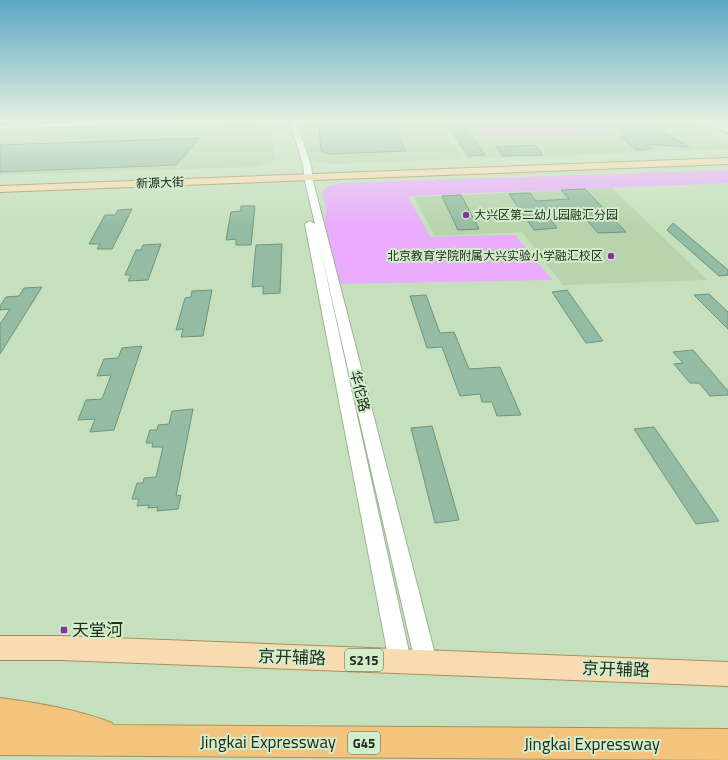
<svg xmlns="http://www.w3.org/2000/svg" width="728" height="760" font-family="'Titillium Web','Noto Sans SC',sans-serif">
  <rect width="100%" height="100%" fill="#c6e0bd"/>
  <path fill="#b7d4ac" d="M307,121H438L464,159L329,164L310,160L300,123Z
    M441,121H689L728,143V149L467,159Z
    M254,122L272,127L275,161L255,167L0,175V132Z
    M612,188L707,280L563,285L522,232L435,236L414,197Z"/>
  <path fill="#e9acfe" d="M467,121H599L614,133L479,138Z
    M728,170V183L408,196L430,237L515,235L552,280L336,284L322,232L327,212L322,191L329,186L342,183Z"/>
  <path fill="#94bba3" stroke="#6f947d" d="M446,121H460L485,155L468,156Z
    M609,121H645L689,147L646,144L652,149L636,150L620,136H628Z
    M394,123L406,151L329,154L321,151L319,126Z
    M200,138L176,165L0,172V145Z
    M535,145L543,155L503,156L496,147Z
    M585,189L626,232L598,233L577,209L544,211L557,228L534,230L509,194L530,193L536,201L569,199L561,190Z
    M461,195L479,229L458,230L442,196Z
    M241,206H255L251,245H236V239L226,240L231,212L241,211Z
    M132,209L112,249H97L100,244H89L105,215H115L118,210Z
    M673,223L728,270V275L719,276L667,230Z
    M161,244L148,280L128,281L131,275H125L136,250H141L143,245Z
    M282,244L280,293L263,294V286L252,287L256,245Z
    M42,287L0,354V324L10,309L0,310V306L6,297L19,296L24,288Z
    M212,290L203,336L181,337L183,329L176,330L185,298L191,297L192,291Z
    M567,290L603,341L586,343L552,292Z
    M709,294L728,312V329L694,295Z
    M426,295L440,333L454,332L469,369L500,367L521,415L497,416L492,402H482L480,394L460,396L442,347L427,348L410,296Z
    M142,346L114,430L90,432L95,419L78,420L86,400L102,399L111,375L97,376L104,359L118,358L122,348Z
    M693,350L728,391V395L710,396L699,383H690L674,364L683,363L673,352Z
    M193,409L176,496L181,495L178,509L157,511L158,507L148,508L149,505L137,506L139,499H132L137,483H143L144,478L156,477L163,447H152L153,443H146L150,430H157L158,425L169,424L172,411Z
    M432,426L459,520L435,523L411,428Z
    M654,427L719,521L696,524L634,429Z"/>
  <g fill="none" stroke-linecap="round" stroke-linejoin="round">
    <g stroke="#9cb493" stroke-width="2">
      <path id="secondary" d="M113,121H168L165,123L0,129V125Z
        M290,121H296L311,165L313,181L437,662L434,670L426,673L418,670L415,662L318,238L411,661L408,669L400,672L392,669L389,661L305,224L310,221L315,224L305,181L303,165Z
        M703,121H711L728,128V133Z"/>
    </g>
    <g stroke="#a98e5c" stroke-width="2">
      <path id="primary" d="M728,158V164L0,192V186Z
        M0,636H61L728,662V686L61,660H0Z"/>
    </g>
    <g stroke="#a98e5c" stroke-width="2">
      <path id="highway" d="M0,698C37,703 77,709 112,723L113,725L728,729V760L0,755Z"/>
    </g>
    <use href="#secondary" fill="#fff" fill-rule="evenodd"/>
    <use href="#primary" fill="#f7dcb1" fill-rule="evenodd"/>
    <use href="#highway" fill="#f2c47d" fill-rule="evenodd"/>
  </g>
  <linearGradient id="sky" x2="0" y2="1"><stop stop-color="#5ba7c7"/><stop offset="0.53" stop-color="#e5f1e1"/><stop offset="1" stop-color="#e5f1e1" stop-opacity="0"/></linearGradient>
  <rect width="728" height="227" fill="url(#sky)"/>
  <g fill="#84309e" stroke="#d3edca" stroke-width="1.5">
    <circle cx="466" cy="215" r="4"/>
    <circle cx="611" cy="256" r="4"/>
    <rect x="60" y="626" width="8" height="8" rx="2"/>
  </g>
  <g text-anchor="middle" stroke-width="4" stroke-linejoin="round" paint-order="stroke">
    <g font-size="12" fill="#212b1e" stroke="#d3edca">
      <text transform="translate(160 183) rotate(-2)" y="4">新源大街</text>
    </g>
    <g font-size="12" fill="#212b1e" stroke="#d3edca" text-anchor="start">
      <text x="474" y="219">大兴区第二幼儿园融汇分园</text>
      <text x="603" y="260" text-anchor="end">北京教育学院附属大兴实验小学融汇校区</text>
    </g>
    <g fill="#d3edca" stroke="#566552" stroke-width="1">
      <rect x="345" y="649" width="38" height="22" rx="3"/>
      <rect x="348" y="732" width="32" height="22" rx="3"/>
    </g>
    <g font-size="13" font-weight="bold" fill="#212b1e">
      <text x="364" y="665">S215</text>
      <text x="364" y="748">G45</text>
    </g>
    <g font-size="14" fill="#212b1e" stroke="#d3edca">
      <text transform="translate(360 391) rotate(76)" y="5">华佗路</text>
    </g>
    <g font-size="17" fill="#212b1e" stroke="#d3edca" text-anchor="start">
      <text x="72" y="636">天堂河</text>
    </g>
    <g font-size="17" fill="#212b1e" stroke="#d3edca">
      <text transform="translate(292 657) rotate(2)" y="6">京开辅路</text>
      <text transform="translate(616 669) rotate(2)" y="6">京开辅路</text>
      <text x="268" y="748">Jingkai Expressway</text>
      <text x="592" y="750">Jingkai Expressway</text>
    </g>
  </g>
</svg>
